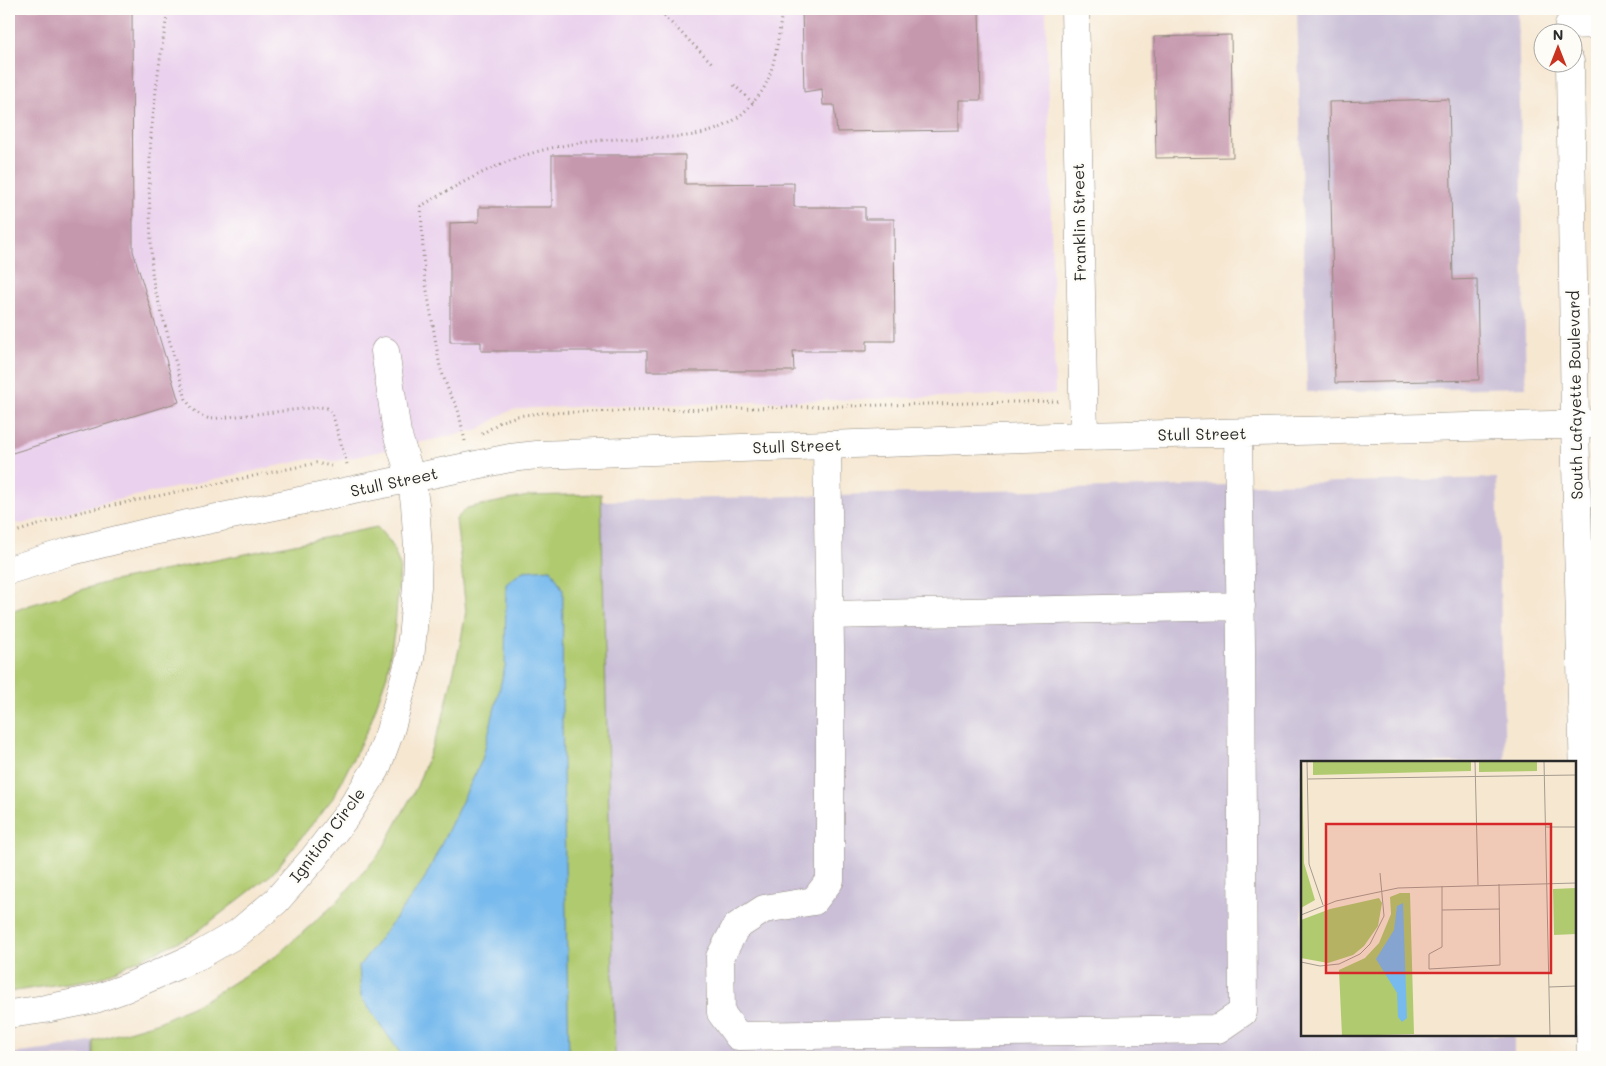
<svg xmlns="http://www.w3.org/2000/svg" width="1606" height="1066" font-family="Mali,sans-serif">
  <rect width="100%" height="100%" fill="#fdfcf7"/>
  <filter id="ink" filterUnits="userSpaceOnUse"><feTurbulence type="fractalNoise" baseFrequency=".02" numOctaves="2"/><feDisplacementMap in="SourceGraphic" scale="10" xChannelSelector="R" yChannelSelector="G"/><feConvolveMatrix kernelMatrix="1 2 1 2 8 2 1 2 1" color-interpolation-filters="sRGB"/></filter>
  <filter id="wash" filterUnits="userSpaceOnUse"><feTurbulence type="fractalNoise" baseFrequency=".0096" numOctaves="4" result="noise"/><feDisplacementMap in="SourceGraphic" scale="20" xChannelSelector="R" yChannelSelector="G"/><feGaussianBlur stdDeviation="1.12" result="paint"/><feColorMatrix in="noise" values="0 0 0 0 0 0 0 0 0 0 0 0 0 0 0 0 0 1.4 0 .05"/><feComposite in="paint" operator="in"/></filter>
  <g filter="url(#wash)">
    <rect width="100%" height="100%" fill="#f6e7d1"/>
    <path fill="#ead1ed" d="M9,9H1046L1055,394L534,408L512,410L499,416L488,424L476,430L337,461L310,459L97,504L21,524L11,522L9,521Z"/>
    <path fill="#cabfd7" d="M1297,9H1518L1526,387L1307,392Z
      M1497,478L1505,762H1302V1035H1514V1057H615L601,501Z
      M94,1041V1057H9V1054L53,1049Z"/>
    <path fill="#b0ca6f" stroke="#6e7a4d" d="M601,494L615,1057H94V1041L159,1022L200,1003L276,956L336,903L381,852L417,786L442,721L460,645L466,611L456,519L467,508L528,496Z
      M377,527L391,543L400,566L395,626L387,675L369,727L333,798L272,874L193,935L99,978L9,992V613L30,605L104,583Z"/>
    <path fill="#77baed" stroke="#51728c" d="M551,569L563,590L562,715L569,1057H403L361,997L359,966L423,882L482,760L505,666L506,584L523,571Z"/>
    <g id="blocks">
      <path fill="#c698ae" d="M9,9H132L133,251L179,402L9,454Z
        M802,9H979L981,100H959V130L837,132L834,105H823L822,89L804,92Z
        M1231,35L1233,157L1156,158L1154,37Z
        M1449,99L1453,280L1477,279L1479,380L1335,383L1329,102Z
        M552,155H685V184L794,183V207H865V219H894L895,341H867V351H793L794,371H647V351H481V342H450V223L479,222V207H552Z"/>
    </g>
  </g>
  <g filter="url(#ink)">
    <use href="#blocks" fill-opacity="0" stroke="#90897e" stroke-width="1"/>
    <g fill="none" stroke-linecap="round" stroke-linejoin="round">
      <g stroke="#90897e" stroke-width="29">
        <path id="minor" d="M1075,9L1084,436
          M1569,25L1597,24
          M1570,62L1575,424L1591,1057
          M827,445L830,648V880L814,901L764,909L736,927L720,957L721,1013L738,1036L1218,1029L1243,1012L1241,646L1238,433
          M9,570L68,552L153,531L510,458L537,455L1084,436L1597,424
          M829,615L1241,606
          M9,1014L45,1009L95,999L126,988L198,956L238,933L276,901L313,859L347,815L376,769L390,731L410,659L417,587L418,548L415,504L411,478L397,433L385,351"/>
      </g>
      <path stroke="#90897e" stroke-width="3" stroke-dasharray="1 4" stroke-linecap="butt" d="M168,9L158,73L151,134L149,185L152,272L154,286L186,399C192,410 198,415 210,419L320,407L327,408L332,413L347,464
        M657,9L713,64
        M734,85L753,103
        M482,434L502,421L517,416L541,413L1058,401
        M465,441L458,409L449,392L440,367L424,273L421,206C464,181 507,157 556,147C580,142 604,140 628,138C672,136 716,143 749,107C754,101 761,94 765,86C776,63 779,35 782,9
        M9,534L80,512L302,466L316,463L331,466"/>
      <use href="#minor" stroke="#fff" stroke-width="28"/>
    </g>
  </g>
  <g text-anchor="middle" stroke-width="4.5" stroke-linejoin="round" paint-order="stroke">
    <g font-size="16" fill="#2b2b2b" stroke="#fdfcf7">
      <text transform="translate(1079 222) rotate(-91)" y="6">Franklin Street</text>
      <text transform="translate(1575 395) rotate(-91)" y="6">South Lafayette Boulevard</text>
      <text transform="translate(1202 434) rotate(-1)" y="6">Stull Street</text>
      <text transform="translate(797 446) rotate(-2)" y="6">Stull Street</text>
      <text transform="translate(394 482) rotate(-12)" y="6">Stull Street</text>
      <text transform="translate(327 835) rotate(-53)" y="6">Ignition Circle</text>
    </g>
  </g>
  <g transform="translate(1301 761)">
    <rect width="275" height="275" fill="#f6e7d1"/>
    <path d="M1,0L3,102L14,139L0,147ZM12,0H170V10L12,14ZM178,0H236V10L178,11ZM275,127V173L253,174L252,128ZM99,132H109L113,273L41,275L38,209L64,197L78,182L90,153L89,136ZM78,137L81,142L77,165L63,185L52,194L27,202L0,197V159L29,148Z" fill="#b0ca6f"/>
    <path d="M102,142L106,257L101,261L97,256L96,232L75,198L93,169L96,145Z" fill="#77baed"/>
    <path fill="none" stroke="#a59c8f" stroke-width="1" d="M6,0L8,103L22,144M174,0L177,124M243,0L249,275M7,18L275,14M245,66H275M141,125V186L128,193V208L199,204L198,123M141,149L199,148M0,154L35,140L97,127L275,122M0,201L19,205L38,203L59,193L69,183L83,155L79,112M248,226L275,225"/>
    <path fill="#d62828" fill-opacity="0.15" stroke="#d62828" stroke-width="2.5" d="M25,63H250V212H25Z"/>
    <rect width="275" height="275" fill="none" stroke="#2b2b2b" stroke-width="2.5"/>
  </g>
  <rect width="1606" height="1066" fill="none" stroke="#fdfcf7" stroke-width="30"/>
  <g transform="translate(1558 48)"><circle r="24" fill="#fdfcf7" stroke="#a9a8a5"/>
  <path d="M0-4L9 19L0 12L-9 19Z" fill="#c8321e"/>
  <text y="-8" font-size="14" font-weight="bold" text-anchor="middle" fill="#2b2b2b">N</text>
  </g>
</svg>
